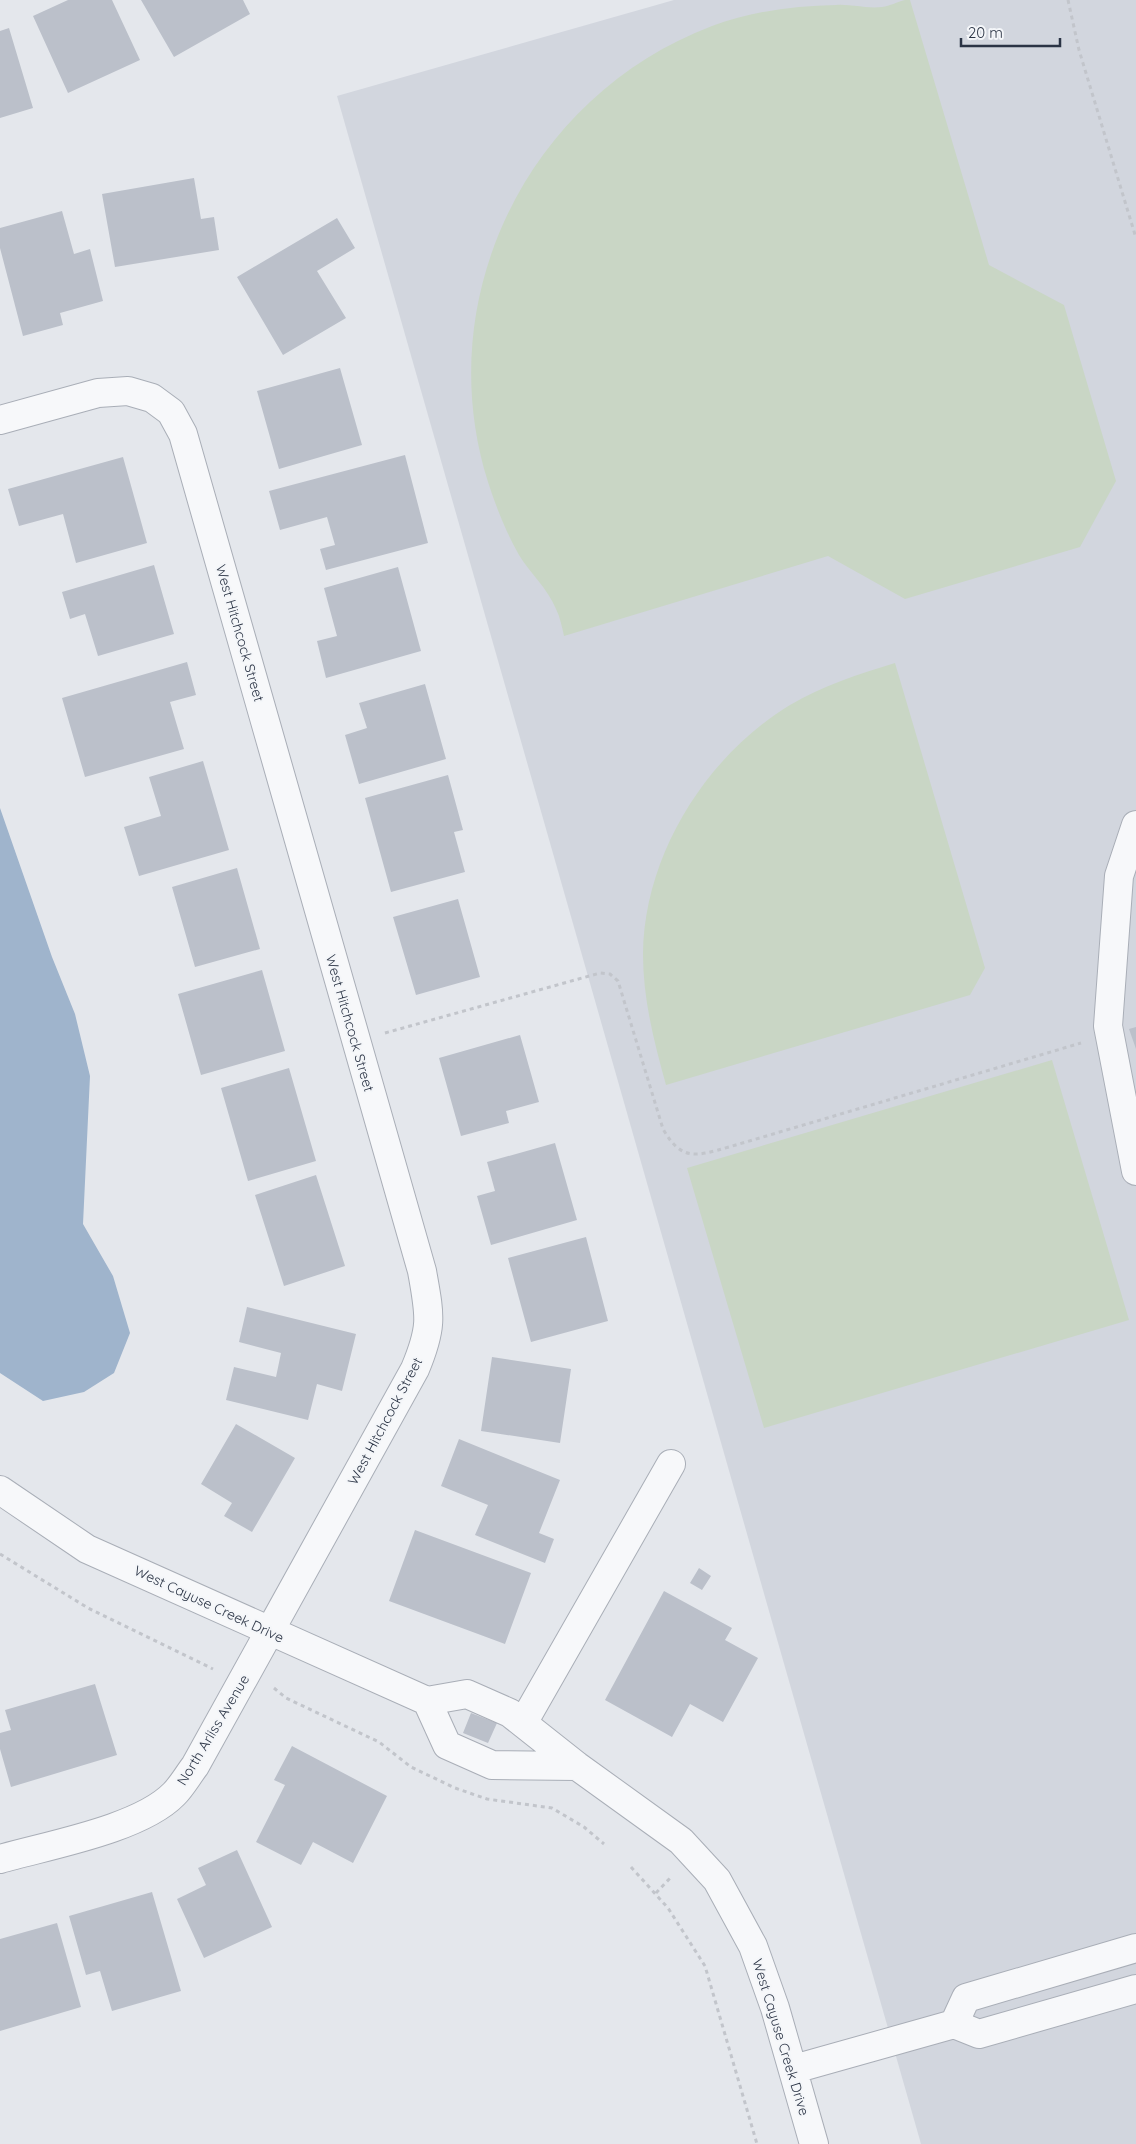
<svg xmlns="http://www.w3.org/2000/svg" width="1136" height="2144" font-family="Quicksand,sans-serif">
  <rect width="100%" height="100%" fill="#e4e7ec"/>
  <path fill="#d2d6de" d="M674,0H1136V2144H921L337,96Z"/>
  <path fill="#c9d6c5" d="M905,0H910L989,265L1064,305L1116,481L1080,547L905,599L828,556L564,636C562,627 560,617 556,609C548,589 530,573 519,555C506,532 496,507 488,482C429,296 530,95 712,26C752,11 794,6 836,5C851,4 867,9 882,7C890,6 897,2 905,0Z
    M895,663L985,968L970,995L666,1085C654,1042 643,999 643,954C644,855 706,756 790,705C822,686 859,674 895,663Z
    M1052,1060L1129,1320L764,1428L687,1168Z"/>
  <path fill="#9fb4cc" d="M0,808L52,957L75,1014L90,1076L83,1224L113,1276L130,1333L114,1373L84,1392L43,1401L0,1373Z"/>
  <path fill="#bbc0ca" d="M68,0H112L140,60L68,93L33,16Z
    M141,0H243L250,14L174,57Z
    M9,28L33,108L0,118V31Z
    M194,178L201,219L214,217L219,250L115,267L102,194Z
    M62,211L74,254L90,249L103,301L60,313L63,325L23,336L0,248V228Z
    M337,218L355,248L317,271L346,318L283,355L237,277Z
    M340,368L362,445L279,469L257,391Z
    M405,455L428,543L326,570L320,549L335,545L327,517L280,530L269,491Z
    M123,457L147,543L76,563L63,514L19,526L8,489Z
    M154,565L174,634L98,656L85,614L70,619L62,592Z
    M398,567L421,651L326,678L317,641L337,636L324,588Z
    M187,662L196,695L170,702L184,749L85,777L62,698Z
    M425,684L446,759L359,784L345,735L367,728L359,703Z
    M203,761L229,850L139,876L124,827L161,816L149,777Z
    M448,775L463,830L454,832L465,872L391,892L365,798Z
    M237,868L260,949L195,967L172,887Z
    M458,899L480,977L416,995L393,917Z
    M262,970L285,1051L201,1075L178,994Z
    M1136,1027V1049L1129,1029Z
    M520,1035L539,1102L506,1111L509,1123L461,1136L439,1058Z
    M289,1068L316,1161L248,1181L221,1088Z
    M555,1143L577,1220L491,1245L477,1196L495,1191L487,1162Z
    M316,1175L345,1266L284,1286L255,1195Z
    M586,1237L608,1321L531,1342L508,1258Z
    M247,1307L356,1334L342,1391L317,1384L308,1420L226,1400L234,1367L276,1377L281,1353L239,1342Z
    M492,1357L571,1369L560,1443L481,1431Z
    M236,1424L295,1458L252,1532L224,1516L232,1503L201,1484Z
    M459,1439L560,1480L539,1533L554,1539L545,1563L475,1535L488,1505L441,1486Z
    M415,1530L531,1573L505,1644L389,1601Z
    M699,1568L711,1576L702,1590L690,1583Z
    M664,1591L732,1628L725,1640L758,1658L723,1722L690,1704L672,1737L605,1700Z
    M95,1684L117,1755L11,1787L0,1749V1733L11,1730L5,1710Z
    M471,1713L497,1723L488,1743L463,1733Z
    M292,1746L387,1796L353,1863L313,1842L301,1865L256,1842L285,1785L274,1780Z
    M237,1850L272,1927L204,1958L177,1899L206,1885L198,1868Z
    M152,1892L181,1991L112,2011L100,1971L86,1975L69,1916Z
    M57,1923L81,2007L0,2031V1939Z"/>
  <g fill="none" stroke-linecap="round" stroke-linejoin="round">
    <g stroke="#a9aeb7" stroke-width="30">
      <path id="minor" d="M0,420L98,393L128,391L152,398L171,412L183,434L422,1271C430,1316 433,1326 415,1369L195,1766C188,1775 182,1786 174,1794C140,1829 49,1845 0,1859
        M1136,825L1119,876L1108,1026L1136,1171
        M0,1490L87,1549L427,1701
        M523,1723L671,1464
        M577,1766L492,1765L447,1745L427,1701L467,1694L510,1713L577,1766L681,1841L717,1880L753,1946L775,2008L814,2144
        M954,2024L966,1998L1136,1948
        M794,2069L954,2024L979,2034L1136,1989"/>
    </g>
    <path stroke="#c2c5cb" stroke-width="3" stroke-dasharray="4 4" stroke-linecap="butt" d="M1068,0L1079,50L1136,238
      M385,1033L600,973L610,974L618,981L663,1129C682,1162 696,1156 729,1147L1081,1043
      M0,1554L88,1608L213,1669
      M274,1688L286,1698L379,1742L411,1767L455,1788L487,1799L552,1808L584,1827L604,1844
      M631,1867L668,1908L705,1966L757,2144
      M656,1893L672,1876"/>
    <use href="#minor" stroke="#f7f8fa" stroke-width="28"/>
  </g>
  <g text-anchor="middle" stroke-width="4" stroke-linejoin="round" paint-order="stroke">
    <g font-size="14" fill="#2b3445" stroke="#f4f6f9">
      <text transform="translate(240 633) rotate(74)" y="5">West Hitchcock Street</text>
      <text transform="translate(350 1023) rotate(74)" y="5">West Hitchcock Street</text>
      <text transform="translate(385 1421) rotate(-62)" y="5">West Hitchcock Street</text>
      <text transform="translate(209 1604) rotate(25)" y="5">West Cayuse Creek Drive</text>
      <text transform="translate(213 1730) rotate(-59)" y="5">North Arliss Avenue</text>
      <text transform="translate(781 2037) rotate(73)" y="5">West Cayuse Creek Drive</text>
    </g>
  </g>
  <path d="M961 38v8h99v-8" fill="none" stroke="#2b3445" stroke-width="2.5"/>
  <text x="968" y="38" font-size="15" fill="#2b3445" stroke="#f4f6f9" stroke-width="4" paint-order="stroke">20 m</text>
</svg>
